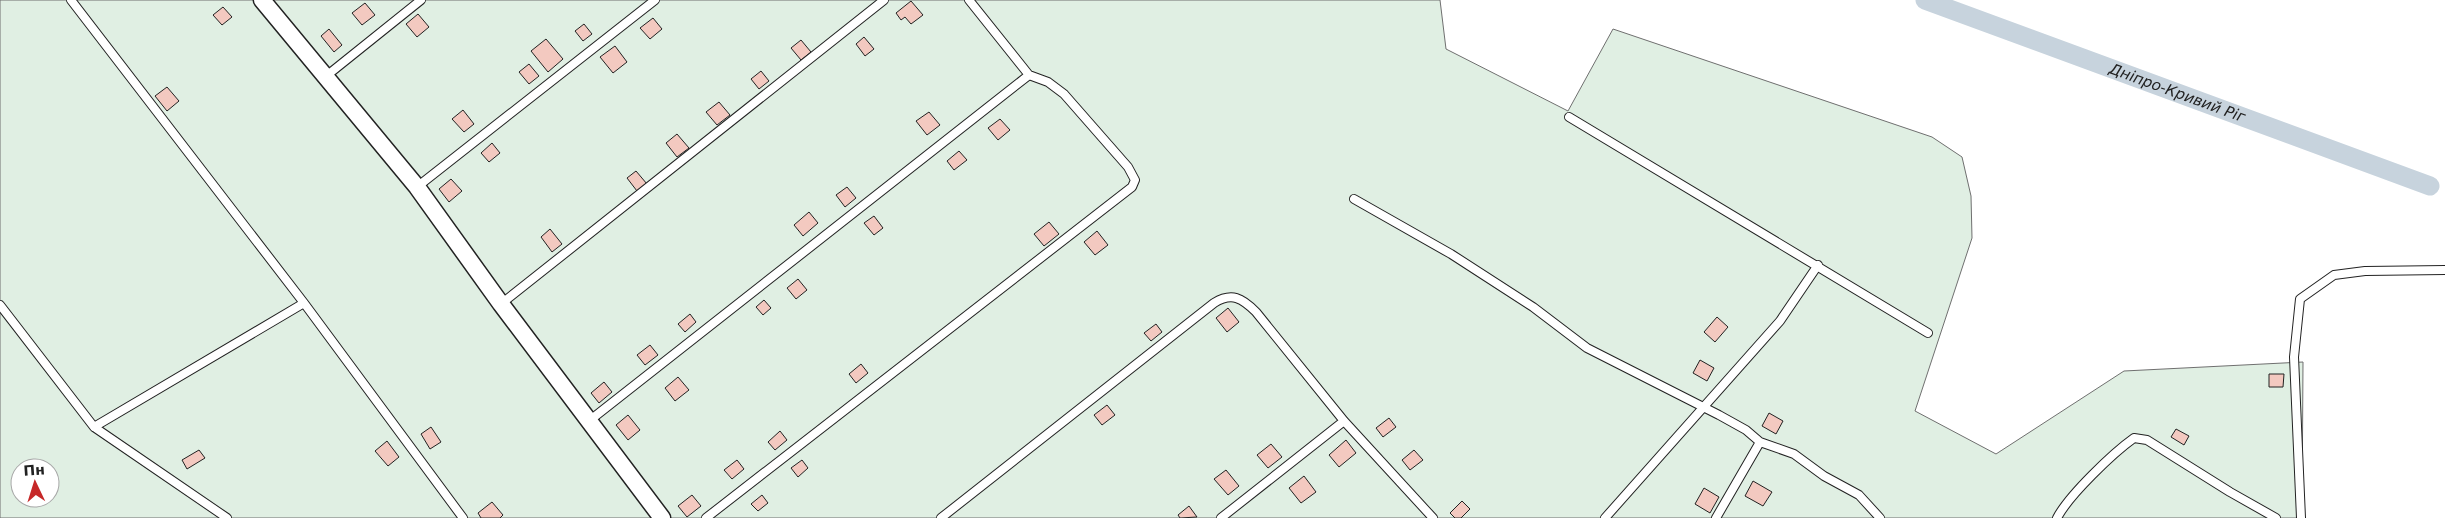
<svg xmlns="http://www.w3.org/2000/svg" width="2445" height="518" font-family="'DejaVu Sans',sans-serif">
  <rect width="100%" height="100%" fill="#fff"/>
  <path fill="#e0efe3" stroke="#6f6f6f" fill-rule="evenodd" d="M0,0H1440L1446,49L1568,111L1613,29L1932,137L1962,157L1971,196L1972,238L1915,411L1996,454L2124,371L2303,362L2302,518H0ZM20,468H50V498H20Z"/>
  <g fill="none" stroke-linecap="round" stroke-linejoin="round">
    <path stroke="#c7d3dd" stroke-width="19" id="s1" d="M1925,0L2430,186"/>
  </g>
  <path fill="#f3c9c0" stroke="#222" d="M911,1L923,15L911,24L905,17L901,20L896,13Z
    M365,3L375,15L362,25L352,13Z
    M223,7L232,17L222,25L213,15Z
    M418,14L429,27L417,37L406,24Z
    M653,18L662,29L650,39L640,28Z
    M584,24L592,34L583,41L575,31Z
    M329,29L342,45L334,52L321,36Z
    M864,37L874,49L865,56L856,44Z
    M546,39L563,59L548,72L531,51Z
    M801,40L811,52L801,60L791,48Z
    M615,46L627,62L613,73L600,57Z
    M529,64L539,76L529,84L519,72Z
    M761,71L769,81L759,89L751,79Z
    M167,87L179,101L167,111L155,96Z
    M719,102L730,115L717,125L706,112Z
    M463,110L474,124L464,132L452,119Z
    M929,112L940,125L927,135L916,121Z
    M1000,119L1010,130L998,140L988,128Z
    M677,134L689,148L677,157L666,143Z
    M492,143L500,153L489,162L481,153Z
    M959,151L967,160L954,170L947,161Z
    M636,171L647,184L637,191L627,178Z
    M451,179L462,191L449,202L439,189Z
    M847,187L856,198L845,207L836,195Z
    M809,212L818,223L803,236L794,225Z
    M874,216L883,228L874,235L864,223Z
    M1049,222L1059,234L1044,246L1034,234Z
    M550,229L562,244L552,252L541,237Z
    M1097,231L1108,245L1095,255L1084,242Z
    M798,279L807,290L796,299L787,288Z
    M764,300L771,308L763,315L756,307Z
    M1228,308L1239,322L1227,332L1216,318Z
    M690,314L696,322L685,332L678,324Z
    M1717,317L1728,327L1715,342L1704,332Z
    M1156,324L1162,332L1151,341L1144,333Z
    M650,345L658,355L645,365L637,355Z
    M1700,360L1714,368L1707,381L1693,373Z
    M861,364L868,373L856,383L849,374Z
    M2269,374H2284L2283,387H2269Z
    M678,377L689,390L675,401L665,388Z
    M604,382L612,392L599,403L591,393Z
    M1107,405L1115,415L1102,425L1094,415Z
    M1769,413L1783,421L1776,434L1762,426Z
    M628,415L640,430L628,440L616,425Z
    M1389,418L1396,427L1383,437L1376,428Z
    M431,427L441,442L430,449L421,434Z
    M2176,429L2189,436L2184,445L2171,437Z
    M780,431L787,440L775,450L768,442Z
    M1346,440L1356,453L1339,467L1329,455Z
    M387,441L399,457L388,466L375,451Z
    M1271,444L1282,457L1268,468L1257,455Z
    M199,450L205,458L187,469L182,460Z
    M1414,450L1423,460L1410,470L1402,460Z
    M737,460L744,469L732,479L724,470Z
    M802,460L808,468L798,477L791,468Z
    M1226,470L1239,486L1228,495L1214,479Z
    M1304,476L1316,492L1301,503L1289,488Z
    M1753,481L1772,492L1763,506L1745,496Z
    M1704,488L1719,497L1710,513L1695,504Z
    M692,495L701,506L687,517L678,506Z
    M762,495L768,503L758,511L751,504Z
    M1462,501L1470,509L1461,518H1455L1450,513Z
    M492,502L503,515L500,518H481L478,513Z
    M1189,506L1197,517L1180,518L1178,515Z"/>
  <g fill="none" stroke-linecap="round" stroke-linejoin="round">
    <g stroke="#222" stroke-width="10">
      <path id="lane" d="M71,0L304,303L463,518
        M325,77L421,0
        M1569,117L1928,333
        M417,187L655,0
        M1354,199L1451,254L1533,307L1587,348L1719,415L1746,430L1760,442L1794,454L1824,476L1859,495L1880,518
        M501,304L884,0
        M0,305L94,427L227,518
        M589,421L1029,75
        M94,427L304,303
        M706,518L1132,187L1135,180L1128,167L1064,94L1048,82L1029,75L969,0
        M941,518L1214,303C1232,292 1242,298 1256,312L1344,421L1433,518
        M1221,518L1344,421
        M1605,518L1780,321L1818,265
        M1716,518L1760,442
        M2057,518C2069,495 2113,453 2134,438L2147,440L2230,492L2276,518
        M2301,518L2294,357L2300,299L2334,275L2365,271L2445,270"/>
    </g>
    <g stroke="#222" stroke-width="19">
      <path id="street" d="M262,0L417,187L501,304L662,518"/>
    </g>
    <use href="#lane" stroke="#fff" stroke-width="8"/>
    <use href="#street" stroke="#fff" stroke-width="16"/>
  </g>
  <g text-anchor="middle" stroke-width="4" stroke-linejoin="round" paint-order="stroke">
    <g font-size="15" font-style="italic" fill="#222" stroke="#fff">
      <text dy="5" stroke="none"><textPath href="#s1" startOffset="269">Дніпро-Кривий Ріг</textPath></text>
    </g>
  </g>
  <g transform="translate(35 483) rotate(356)"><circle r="24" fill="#ffffff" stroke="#a7a7a7"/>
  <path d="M0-4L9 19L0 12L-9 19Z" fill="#c62828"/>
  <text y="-8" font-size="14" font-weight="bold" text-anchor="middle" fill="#222222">Пн</text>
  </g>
</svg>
